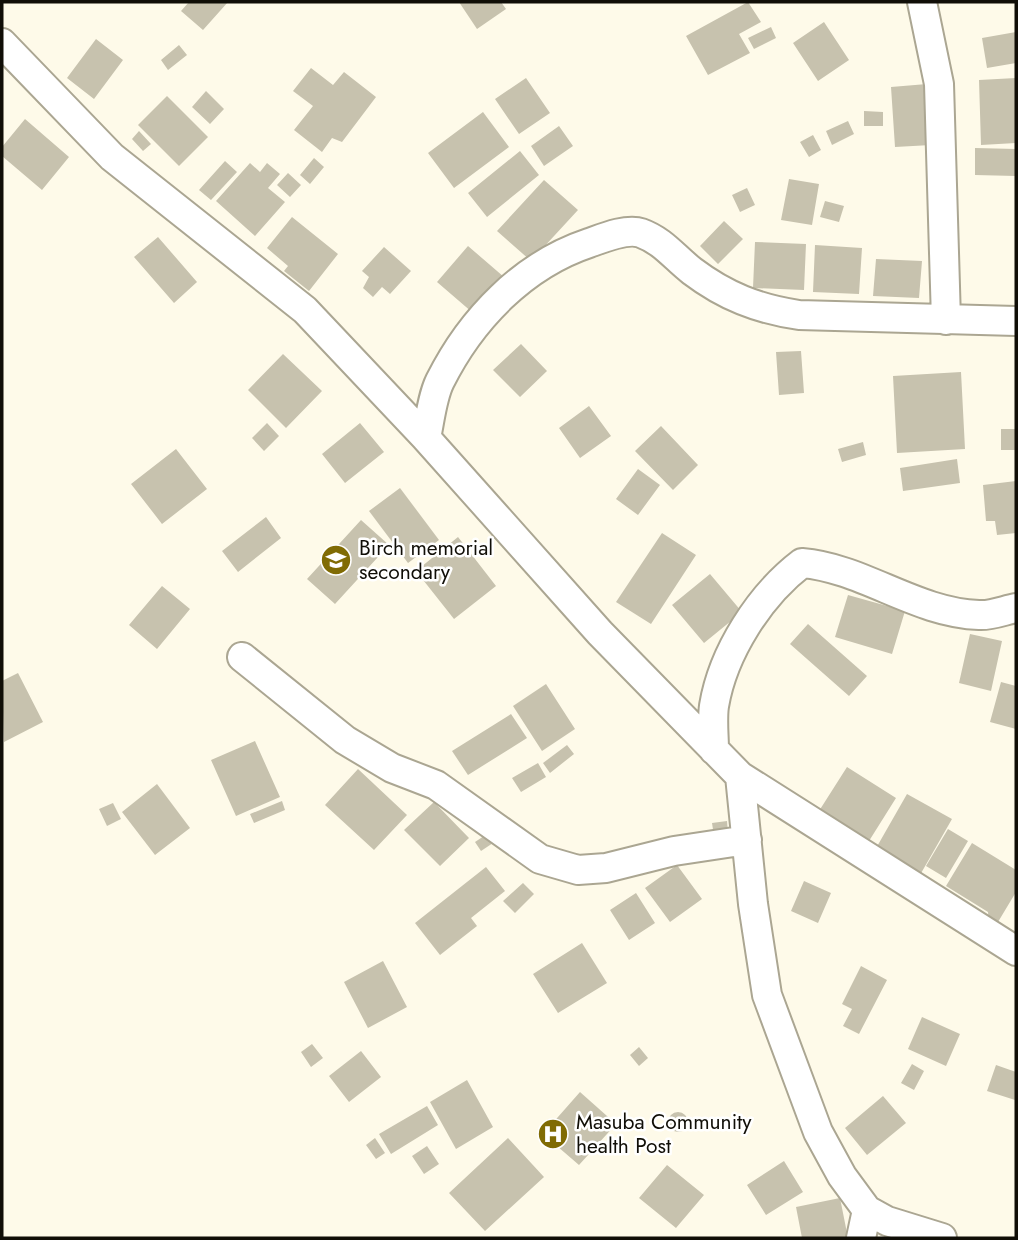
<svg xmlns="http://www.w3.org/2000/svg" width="1018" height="1240" font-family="Jost,sans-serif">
  <rect width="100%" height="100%" fill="#fefae9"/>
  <path fill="#c7c2ae" d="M189,2H228L203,30L181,11Z
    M459,2H501L506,9L477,29Z
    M748,2L761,22L739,34L750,53L708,75L686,36Z
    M824,22L849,60L818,81L793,43Z
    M771,27L776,38L754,49L748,38Z
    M1016,32V63L987,68L982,38Z
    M96,39L123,60L94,99L67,78Z
    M179,45L187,55L168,70L161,60Z
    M311,68L333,85L344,72L376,97L342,142L332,138L322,152L294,130L313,106L293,91Z
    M526,78L550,113L519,134L495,99Z
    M1016,78V143L981,145L979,80Z
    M927,84L931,145L895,147L891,87Z
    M206,91L224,109L210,124L192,107Z
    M167,96L208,137L179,166L138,125Z
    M864,111L883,112V126H864Z
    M483,112L509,147L454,188L428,153Z
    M25,119L69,157L42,190L2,156V147Z
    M848,121L854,134L832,145L826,131Z
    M559,126L573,146L544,166L531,146Z
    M139,131L151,144L143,151L132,139Z
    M813,135L821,150L809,157L800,142Z
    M975,148L1016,149V176L975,175Z
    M520,151L539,175L487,217L468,193Z
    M314,158L324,167L310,184L300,175Z
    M225,161L237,172L211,200L199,190Z
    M250,163L260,172L267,163L280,174L268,188L285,202L255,236L216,201Z
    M288,173L301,185L290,197L277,185Z
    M789,179L819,184L812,225L781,220Z
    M544,180L578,210L531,261L497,231Z
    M747,188L755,205L740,212L732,195Z
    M825,201L844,206L839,222L820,217Z
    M292,217L338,254L309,291L284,271L288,266L267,248Z
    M724,221L743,239L718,264L700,246Z
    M158,237L197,282L174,303L134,257Z
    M755,242L806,244L804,290L753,288Z
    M815,245L862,248L859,294L813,292Z
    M468,246L504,277L473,313L437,282Z
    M384,247L411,271L390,294L382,287L373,297L363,288L369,277L362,271Z
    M876,259L922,261L919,298L873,296Z
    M521,344L547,371L520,397L493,370Z
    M801,351L804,393L779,395L776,352Z
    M283,354L322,391L286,428L248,390Z
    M961,372L965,449L897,453L893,376Z
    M589,406L611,436L580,458L559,428Z
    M267,423L279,436L264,451L252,438Z
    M360,423L384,452L345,483L322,454Z
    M661,426L698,465L673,490L635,451Z
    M1001,429H1016V450H1001Z
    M863,442L866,455L842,462L838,449Z
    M176,449L207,489L162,524L131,484Z
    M957,459L960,483L903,491L900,468Z
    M638,469L660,485L638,515L616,499Z
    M1016,481V533L997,535L995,521H986L983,485Z
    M400,488L439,540L408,563L369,511Z
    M266,517L281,538L238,572L222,551Z
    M361,520L389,545L335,604L307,579Z
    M662,533L696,555L651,624L616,602Z
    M458,537L496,586L454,619L416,571Z
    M710,574L742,612L704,643L672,605Z
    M162,586L190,609L157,649L129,625Z
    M848,595L905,611L892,654L835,637Z
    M808,624L867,676L849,696L790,644Z
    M970,634L1002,641L991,691L959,683Z
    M18,673L43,722L4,742L2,681Z
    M1001,682L1016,686V729L990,722Z
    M546,684L575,729L542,751L513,706Z
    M511,714L527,738L468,775L452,751Z
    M255,741L280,797L236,816L211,760Z
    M567,745L574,754L550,773L543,763Z
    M538,763L546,777L521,792L512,778Z
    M847,767L896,798L869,841L819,811Z
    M358,769L407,815L374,850L325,805Z
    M157,784L190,828L155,855L122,812Z
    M907,794L952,819L920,875L875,850Z
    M282,801L285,810L254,823L250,814Z
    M434,802L469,838L440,866L404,830Z
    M113,803L121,819L107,826L99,809Z
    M727,821L728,834L714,836L712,823Z
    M948,829L968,841L946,878L926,866Z
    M487,834L493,843L481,851L475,842Z
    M972,843L1016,870V892L995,927L989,923L988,912L946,886Z
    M677,865L702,899L670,922L645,888Z
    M486,867L505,891L471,918L477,926L440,955L415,923Z
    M804,881L831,893L818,923L791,911Z
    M523,883L534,894L515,913L503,901Z
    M636,893L655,923L629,940L610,910Z
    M582,943L607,983L558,1013L533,974Z
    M383,961L407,1007L368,1028L344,982Z
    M861,966L887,980L859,1034L843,1026L852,1009L842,1004Z
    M922,1017L960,1034L946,1066L908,1049Z
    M312,1044L323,1058L311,1067L301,1052Z
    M639,1047L648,1058L639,1066L630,1055Z
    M361,1051L381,1077L349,1102L329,1076Z
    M912,1064L924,1071L914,1090L901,1083Z
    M996,1065L1016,1072L1015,1100L987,1091Z
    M467,1080L493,1127L456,1149L430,1102Z
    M580,1092L616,1124L579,1165L543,1134Z
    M883,1096L906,1123L867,1155L845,1128Z
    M427,1106L438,1125L391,1154L379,1134Z
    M668 1122a10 10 0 1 1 20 0a10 10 0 1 1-20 0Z
    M375,1138L385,1153L376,1159L366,1145Z
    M508,1138L544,1177L485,1231L449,1193Z
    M427,1146L439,1164L424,1174L412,1156Z
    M784,1161L803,1192L766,1215L747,1185Z
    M667,1165L704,1195L676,1228L639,1198Z
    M840,1198L848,1238H802L796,1207Z"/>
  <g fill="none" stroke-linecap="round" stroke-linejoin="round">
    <g stroke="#aba692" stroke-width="32">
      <path id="street" d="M922,2L939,84L946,320
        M2,43L112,157L305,310L426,438L600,633L740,776L1016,951
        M426,438C430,420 432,397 440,381C471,319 523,265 589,243C603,238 627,228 641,233C663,241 674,257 692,271C725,296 758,309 799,315L1016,321
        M242,657L345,740L392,768L436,785L540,859L578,870L606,868L674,851L747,840
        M714,750C714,736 712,720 714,706C723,652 760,595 802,563C863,568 916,613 979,615C991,616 1005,610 1016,608
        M740,776L753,904L767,995L818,1132L842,1176L867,1210L887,1221L942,1238
        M861,1238L867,1210"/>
    </g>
    <use href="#street" stroke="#fff" stroke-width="28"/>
  </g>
  <defs>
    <g id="school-disc" transform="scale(1.575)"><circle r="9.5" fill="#806b04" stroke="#fff"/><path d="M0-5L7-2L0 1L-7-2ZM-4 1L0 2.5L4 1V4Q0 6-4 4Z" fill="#fff"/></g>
    <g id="hospital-disc" transform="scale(1.575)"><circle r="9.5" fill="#806b04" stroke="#fff"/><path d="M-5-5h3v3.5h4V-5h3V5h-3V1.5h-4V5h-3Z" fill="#fff"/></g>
  </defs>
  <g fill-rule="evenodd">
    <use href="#school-disc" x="336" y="560"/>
    <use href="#hospital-disc" x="553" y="1134"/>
  </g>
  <g text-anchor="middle" stroke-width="5" stroke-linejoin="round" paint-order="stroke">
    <g font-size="21" fill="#100e07" stroke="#fff" text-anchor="start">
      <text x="359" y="555">Birch memorial<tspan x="359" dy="24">secondary</tspan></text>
      <text x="576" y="1129">Masuba Community<tspan x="576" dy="24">health Post</tspan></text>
    </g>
  </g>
  <rect width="1018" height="1240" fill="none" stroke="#100e07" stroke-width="7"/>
</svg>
